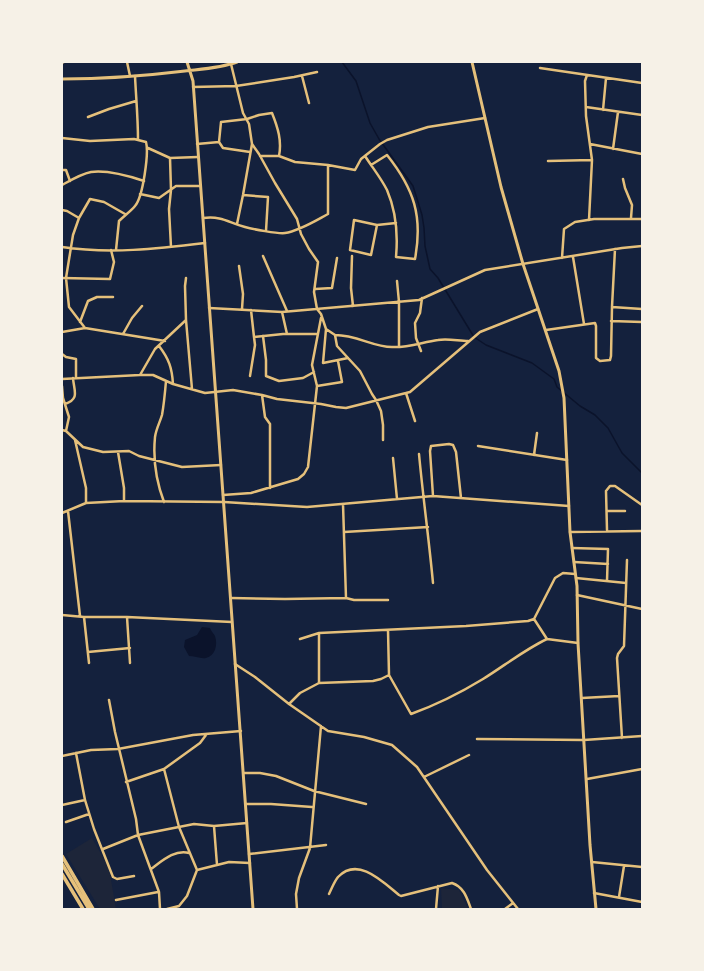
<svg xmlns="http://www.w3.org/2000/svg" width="704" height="971" font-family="'IBM Plex Serif',serif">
  <rect width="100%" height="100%" fill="#14213d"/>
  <path fill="#1d2539" d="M92,838L109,868L116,909H100L66,854Z
    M441,888L459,890L468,909H442Z"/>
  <path fill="#0b132b" d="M202,627L210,628C211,631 214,634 215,636C218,645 215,656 206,658C201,659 194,656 189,656L184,647L185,640L197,635Z"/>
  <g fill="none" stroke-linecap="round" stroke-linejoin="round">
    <path stroke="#0b132b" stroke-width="1.5" d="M342,62L356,81L370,123L379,139L413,186L422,215L424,228L425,246L430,269L438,278L474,337L486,345L532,363L554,379L557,387L580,406L595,415L608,428L622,453L642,473"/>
    <path stroke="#e5c07b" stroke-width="2.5" d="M127,62L130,76
      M62,63L64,62
      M231,64L243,113L249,124L252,144L259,154L275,183L297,219L301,234L309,249L318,262L314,292L317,309L321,314L326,329L335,335
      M540,68L642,83
      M587,75L585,81L586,116L592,160L589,220
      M135,76C136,97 138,118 138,140
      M302,76L309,103
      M193,87L236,86L294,77L317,72
      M586,107L642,115
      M603,110L606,78
      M88,117L109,109L136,101
      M62,138L90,141L134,139L146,142C149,153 143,197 135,206C131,211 124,216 119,221L116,250
      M219,142L223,148L250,152
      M197,144L219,142L221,122L247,119L259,115L272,113C278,128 282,141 279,156
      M590,144L642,154
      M148,148L170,158L198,157
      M613,149L618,112
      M260,156H279L295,162L328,165L355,170L361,159L380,144L387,140L428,127L485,118
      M365,156C372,167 381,178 387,190C396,211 398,235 396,257L415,259C423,216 414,189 387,155L371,165
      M170,158L171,190L169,209L171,247
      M548,161L592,160
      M62,170H66L70,181
      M623,179L625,188L632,205L631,218
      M62,185C71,180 81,174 91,172C106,170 129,176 144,181
      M140,194L159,198L176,186H200
      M243,195L268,197L266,231
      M62,210L67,211L79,218
      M125,214L104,202L90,199L79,218L73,235L66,278L69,307L85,328L165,341
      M203,218C223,216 227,222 245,227C252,229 278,234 285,233C299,231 315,221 328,214V165
      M237,224L243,195L252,144
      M377,225L354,220L350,250L371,255L377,225L396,223
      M62,247C109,254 157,249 205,243
      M263,256L287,311
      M352,256L351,288L353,306
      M573,257L584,324
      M562,258L564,229L575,222L594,219H642
      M239,266L243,294L242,309
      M62,278L110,279L114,262L111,250
      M186,278L185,286L186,320L192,389
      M397,281L399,302V347
      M315,289L332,288L337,258
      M612,307L642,309
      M209,308L282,312L419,300L485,270L622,248L642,246
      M251,310L254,337L283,334H318
      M282,312L287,334
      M611,321L642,322
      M80,322L88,301L97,297H113
      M326,329L323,363L348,358
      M546,330L595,323L596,326V358L600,361L610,360L611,356L612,307L615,249
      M62,332L85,328
      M123,334L132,318L142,306
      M263,336L266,360V376L279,381L303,378L314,372
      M159,346C169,359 172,368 173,384
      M421,351L416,338L415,323L420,313L422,298
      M62,354L66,357L76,359V377
      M140,375H153L173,384L205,393L233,390L262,395L277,399L321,404L336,407L346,408L410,392L480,332L538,309
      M250,376L255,345L254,337
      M62,379L140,375L155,349L186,320
      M62,386L63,398L69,417L66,431
      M317,386L342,382L338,361
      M406,393L415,421
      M262,395L265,417L270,424V488
      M65,404C80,399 74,391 73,378
      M62,430L66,431L83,447L103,452L129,451L139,456L182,467L221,465
      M75,440L86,488V503
      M383,440V425L381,411L376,400L372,394L360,371L337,346L335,335C357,335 373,347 392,347C407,348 423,342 438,340C447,338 459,341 468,341
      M478,446L567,460
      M118,452L124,488V501
      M419,454C423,497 429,540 433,583
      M534,455L537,433
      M393,458L397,499
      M223,495L251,493L298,479L304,474L308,467L317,386L312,365L321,318
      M433,496L430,451L431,446L449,444L453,445L456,452L461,498
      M164,502C156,481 153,458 155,437C156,429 160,422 162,415C164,404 165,393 166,381
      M343,504L346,598
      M68,511L80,616
      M607,511H625
      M62,513L86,503L124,501L224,502L307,507L433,496L569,506
      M607,530L606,491L610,486H615L642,505
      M344,532L428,527
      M570,532L642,531
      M572,548L608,549L607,581
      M574,562L608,564
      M576,578L626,583
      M577,595L642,609
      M231,598L285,599L346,598L354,600H388
      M62,615L84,617H127L130,663
      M84,617L89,663
      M127,617L232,622
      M534,619L547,639L578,643
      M300,639L319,633L466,626L528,621L534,619L555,578L563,573L575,574
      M88,652L130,648
      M235,664L255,677L289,704L328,731L364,737L392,745L417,767L487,870L518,909
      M389,675L411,714C436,705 460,693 483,679C504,666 524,650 547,639
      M319,683V633
      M582,698L619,696
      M109,700L115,732L136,819L138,835L159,892L160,909
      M289,704L300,693L319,683L373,681L381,679L389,675L388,630
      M622,738L617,658L618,654L624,646L627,560
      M477,739L584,740L642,736
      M62,756L91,750L118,749L193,735L241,731
      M164,769L200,743L206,735
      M244,773H260L276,776L314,791L366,804
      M424,777L469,755
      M587,779L642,769
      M126,782L164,769L179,827L197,870L187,896L179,906L167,909
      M85,800L94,829L113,877L117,879L134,876
      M246,804H271L312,807
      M62,805L85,800L76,753
      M66,822L89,814
      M103,849L138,835L194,824L214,826
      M249,854L326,845
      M592,862L642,867
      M217,865L229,862L250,863
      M151,869C162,861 175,849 189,853
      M197,870L217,865L214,826L247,823
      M594,893L642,902
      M329,894C332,888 334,882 338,877C358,856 383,882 399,895L401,896L452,883C464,887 467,898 471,909
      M619,897L624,866
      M116,900L158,892
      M297,909L296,894L299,878L310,848L321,726
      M436,909L438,886
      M505,909L513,903"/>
    <path stroke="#e5c07b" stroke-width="3" d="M187,62L193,81L253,909
      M472,62L501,187L523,264L559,371L564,398L570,532L577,586L578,643L590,845L596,909
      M62,79C103,79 144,76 185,71C202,69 221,68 237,62"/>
    <path stroke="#e5c07b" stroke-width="3.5" d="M62,856L93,909
      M62,864L89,909
      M62,874L83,909"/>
  </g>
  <rect width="704" height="971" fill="none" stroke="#f6f1e7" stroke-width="126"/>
</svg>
